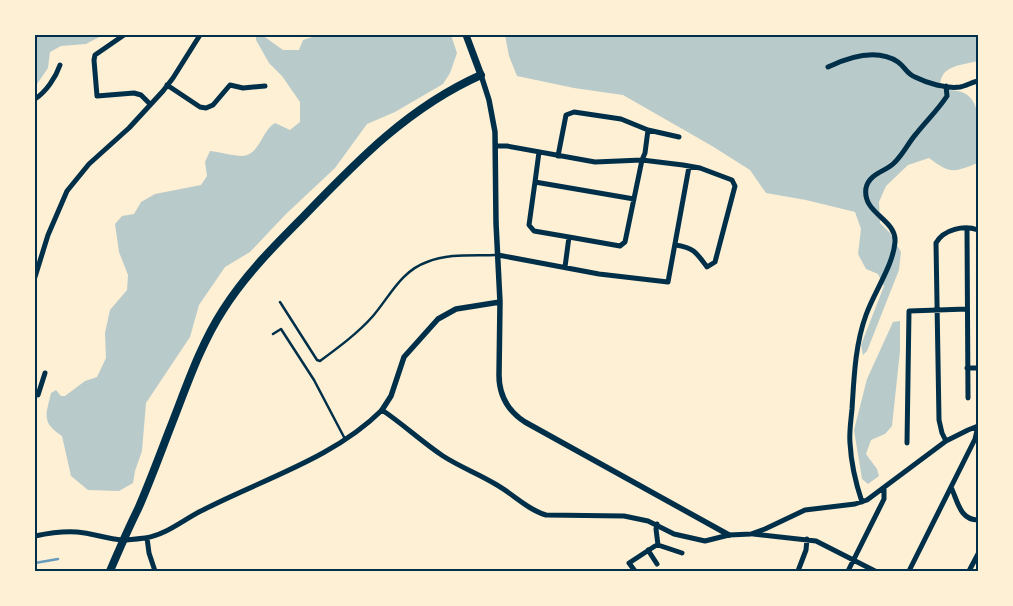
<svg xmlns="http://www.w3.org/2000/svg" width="1013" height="606" font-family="'Open Sans',sans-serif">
  <rect width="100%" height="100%" fill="#fdf0d5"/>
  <path fill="#b9caca" d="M35,35H103L86,44L61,46L50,52L48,68L35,87Z
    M256,35H262L283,50H299L303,40L318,35H451L457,53L450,73L443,84L395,112L367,124L335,168L286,214L250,252L225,267L199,305L190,337L146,403L142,451L135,471L133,483L119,491L88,490L71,476L62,436C41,422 46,415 51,393L56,390L61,396H65L85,381L97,377L106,358L105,333L110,310L127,290L128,275L119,252L115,224L122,216L134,214L141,202L155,194L201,185L207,176L205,162L210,151C220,152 234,156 242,156C260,155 262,130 275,123L290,130L300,122V102L282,76L269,63L256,40Z
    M505,35H978V61C959,66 939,65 940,89C948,90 958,90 964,93C985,103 978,143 978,163C953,172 952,175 929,158L908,165L886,186L879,202L880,223L890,233L901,252L899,270L867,351L863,355L861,345L884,286L878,274L866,269L858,254L861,229L855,212L806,200L766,193L750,170L712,146L623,95L574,88L517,76L509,56Z
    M900,321V351L892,426L885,434L871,440L866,454L877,469L879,476L868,484L862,479L854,430L867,379L893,322Z"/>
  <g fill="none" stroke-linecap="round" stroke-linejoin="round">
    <path stroke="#669bbc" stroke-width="2.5" d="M35,563L58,559"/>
    <path stroke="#003049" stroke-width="2.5" d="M280,302L317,360L320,361C339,347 358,333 373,316C390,296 401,271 427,262C449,253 474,256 496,255
      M273,334L281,329L314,380L345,439"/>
    <path stroke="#003049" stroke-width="5" d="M124,35L95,55L94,60L97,96L134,93L141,95L150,104
      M828,67C849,57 877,48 898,62C905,67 907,74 915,77C927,83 946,89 960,87C966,86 972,82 978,81
      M167,85L200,107L206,108L213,105L230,85L243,88L265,86
      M35,99C46,92 56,77 60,65
      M648,130L679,137
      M496,146H507L595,162L642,160L683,165L700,168L732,180L735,186L715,262L707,267C696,252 694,248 676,245
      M539,152L535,182L634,199
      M558,156L566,115L574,112L621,119L648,130L645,153L642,160L625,242L620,246L569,237
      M535,182L529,225L534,231L569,237L565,267
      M967,229L968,398
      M498,255L599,274L668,282L689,167
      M35,277L48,235L67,191L89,164L129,128L163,91L173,78L200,35
      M967,368H978
      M35,394L38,395L45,373
      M946,441L942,433L939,420L936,243C944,229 964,225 978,230
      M907,443L909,311L967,309
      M951,487C958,502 960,520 978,520
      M862,502C856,484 851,462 850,443C849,432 851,420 852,409C854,378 855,345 866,315C874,292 893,266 895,242C897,219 862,214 866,188C869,174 884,172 893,164C903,155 908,143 916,134C926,121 938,110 947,96L946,86
      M657,524L656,529L658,545
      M753,534L816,541L875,571
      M35,536C49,533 62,531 77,532C92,533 107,539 122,540C129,540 137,539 145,538C166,535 184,519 203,510C263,479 334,458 382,410C403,424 422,442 443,456C460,467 479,474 497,485C513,494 528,510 546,515L624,516L648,521L674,534L705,541L729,535L751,534L765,529L805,510L855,504L867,500L946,441L968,430L978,426
      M147,538L149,553L155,571
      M648,550L657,564
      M635,571L629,563L655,546L658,545L682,553
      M798,571L806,550L807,539
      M848,571L884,499V488
      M909,571L975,439L978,426
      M969,571L978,554"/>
    <path stroke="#003049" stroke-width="5.5" d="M481,75L489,100L495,132L496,223L500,302L499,375C499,396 508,411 525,422L729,535
      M382,410L391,396L404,357L438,319L456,309L500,302"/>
    <path stroke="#003049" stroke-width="7" d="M466,35L481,75"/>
    <path stroke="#003049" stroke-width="8" d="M110,571C119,550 128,529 138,509C149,484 159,457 169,431C185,391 199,347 223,310C245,275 275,245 304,216C358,160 409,107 481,75"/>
  </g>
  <rect width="1013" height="606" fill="none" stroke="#fdf0d5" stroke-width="72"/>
  <rect x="36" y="36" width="941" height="534" fill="none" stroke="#003049" stroke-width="2"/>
</svg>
